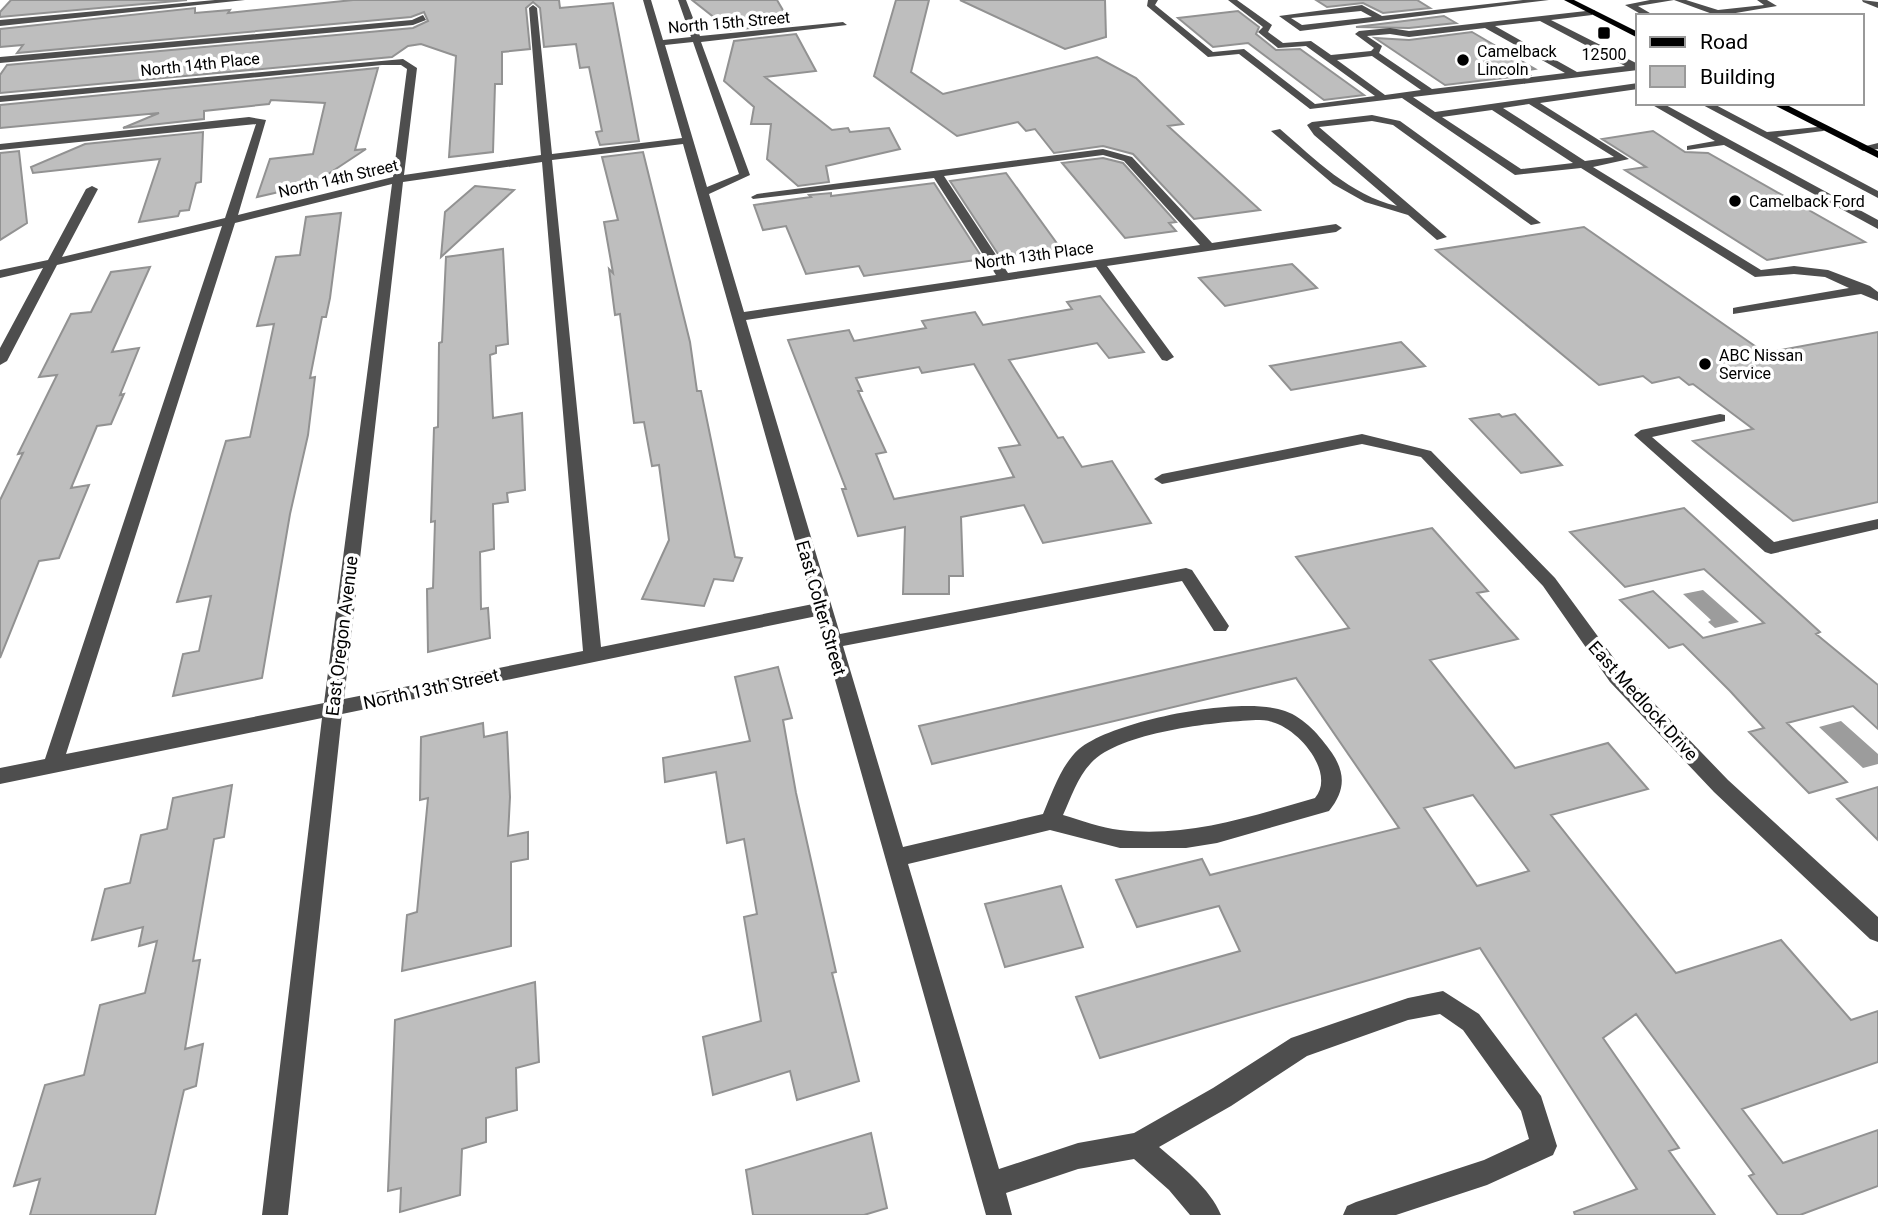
<svg xmlns="http://www.w3.org/2000/svg" width="1878" height="1215" font-family="Roboto,sans-serif">
  <rect width="100%" height="100%" fill="#fff"/>
  <path fill="#9c9c9c" d="M1703,590L1739,622L1715,628L1708,622L1711,620L1683,594Z
    M1841,721L1878,754V764L1863,768L1819,727Z"/>
  <path fill="#bebebe" stroke="#929292" stroke-width="2" fill-rule="evenodd" d="M11,0H187L0,17V12Z
    M353,0H559L560,8L613,3L639,141L600,145L596,132L602,131L589,67L580,68L576,44L544,47L540,8L533,2L526,8L530,49L502,52V84H495L493,152L449,157L456,56L421,44L408,46L392,57L0,93V75L7,65L413,28L428,21L424,12L411,17L17,53L23,45L0,47V29L195,8V13L230,10L228,13Z
    M692,0H777L791,24L730,30Z
    M896,0H929L911,72L943,94L1097,57L1136,78L1183,124L1168,126L1260,210L1194,219L1133,154L1103,146L1054,153L1035,129L1026,131L1018,122L957,136L874,76Z
    M960,0H1105L1106,37L1065,49Z
    M1316,0H1417L1430,8L1383,13L1363,3L1327,7Z
    M1238,11L1259,27L1256,34L1276,50L1300,49L1364,95L1324,100L1248,43L1213,47L1178,18Z
    M1444,16L1456,23L1409,28L1356,27Z
    M1472,32L1535,69L1522,71L1529,75L1445,85L1375,38L1409,40Z
    M796,34L816,71L765,77L832,130L848,128L850,132L889,128L900,149L826,166L829,182L798,186L767,159L771,124H751L754,107L724,81L734,41Z
    M378,68L355,150L366,149L304,190L305,186L257,197L270,159L313,154L325,103L271,100L269,104L204,111V119L123,128L159,113L0,128V105Z
    M1653,131L1685,152L1708,153L1865,242L1767,260L1625,170L1646,167L1602,139Z
    M203,132L201,182L196,183L189,210L180,211L178,216L139,222L160,159L33,173L31,167L85,144Z
    M19,151L27,223L0,240V153Z
    M643,152L690,342L697,391H701L735,557L742,558L733,581L714,579L704,606L642,599L669,540L659,465L652,466L644,422L634,423L620,314L615,315L609,269L613,273L604,222L618,220L602,157Z
    M1103,158L1123,163L1176,222L1169,223L1176,231L1125,238L1062,163Z
    M1006,173L1061,249L1000,257L950,181Z
    M934,183L983,259L864,276L859,266L806,274L786,226L763,230L754,205L811,197L809,195L831,193V196Z
    M475,186L514,190L441,257L445,212Z
    M341,213L330,298L326,317H322L310,378L315,377L308,435L290,514L262,678L173,696L183,654L199,651L211,596L177,602L226,441L250,437L274,324L257,326L276,257L300,255L306,217Z
    M1584,227L1765,353L1878,332V502L1793,521L1693,441L1753,429L1693,384L1689,385L1679,377L1652,383L1643,376L1599,385L1436,250Z
    M503,249L508,344L496,346V353L490,355L493,418L522,413L525,490L507,493L508,502L493,504L494,549L480,552L481,609L488,608L490,638L428,652L427,589L433,588L435,521L431,522L434,428L438,427L439,343L442,342L446,257Z
    M1292,264L1317,288L1225,306L1199,278Z
    M150,267L112,352L139,348L120,395L124,394L111,424L97,426L71,488L89,485L59,558L39,561L0,658V500L23,453L18,454L57,375L39,377L71,314L91,312L111,272Z
    M1100,296L1144,352L1109,358L1097,343L1009,360L1058,438L1063,437L1082,467L1112,461L1151,523L1043,543L1024,505L961,517L963,576H949V594H903L905,527L858,536L842,489H846L788,340L849,330L854,341L926,328L922,321L975,312L983,325L1072,309L1067,302ZM974,364L1020,445L999,448L1014,477L894,499L876,454L886,452L858,391H862L856,378L919,367L922,373Z
    M1401,342L1425,366L1291,390L1270,366Z
    M1499,414L1502,417L1515,414L1562,465L1521,473L1470,419Z
    M1684,508L1820,632L1816,634L1878,685V729L1853,706L1787,723L1847,782L1809,793L1749,732L1764,728L1730,691L1683,644L1669,648L1620,600L1653,591L1703,638L1764,623L1704,569L1625,587L1570,532Z
    M1432,528L1488,591L1477,593L1518,639L1430,660L1515,768L1608,743L1648,789L1551,815L1676,973L1781,940L1851,1020L1878,1011V1062L1742,1109L1783,1163L1878,1130V1186L1800,1215H1778L1749,1176L1754,1174L1636,1014L1603,1038L1679,1148L1669,1151L1715,1215H1575L1574,1212L1637,1189L1480,948L1100,1058L1076,997L1240,951L1219,906L1137,927L1116,880L1202,859L1210,875L1399,828L1296,678L932,764L919,726L1349,628L1296,557ZM1473,795L1529,871L1477,886L1424,808Z
    M778,667L792,718L783,720L796,793L836,972L832,973L859,1081L797,1100L790,1071L713,1095L703,1037L761,1021L744,917L757,914L744,839L727,843L716,772L665,782L663,758L750,741L735,677Z
    M483,723L484,737L507,732L510,797L508,836L528,832V859L511,862V946L402,971L407,915L417,912L428,798L420,800L421,737Z
    M232,785L224,837L214,839L193,961L200,960L185,1049L203,1044L196,1086L184,1090L155,1215H30L40,1179L14,1186L45,1085L84,1075L100,1005L145,993L157,941L139,946L143,927L92,940L105,889L130,883L141,835L167,829L173,798Z
    M1878,787V840L1837,799Z
    M1061,886L1083,947L1005,967L985,904Z
    M535,982L539,1062L516,1068L517,1110L486,1118V1142L462,1149L460,1195L400,1212L401,1188L388,1191L395,1020Z
    M871,1133L887,1208L864,1215H753L746,1170Z"/>
  <g fill="none" stroke-linecap="round" stroke-linejoin="round">
    <path fill="#4e4e4e" fill-rule="evenodd" d="M215,0H245L0,26V20Z
      M643,0H651L663,40L691,37L678,0H686L700,36L843,22L847,25L701,42L750,175L709,194L744,312L996,275L934,178L753,199L751,197L757,194L1103,149L1132,157L1212,243L1336,224L1342,228L1336,232L1107,266L1174,357L1167,361L1162,360L1096,267L746,320L840,634L1186,568L1192,570L1229,626L1226,631H1214L1182,581L843,646L903,847L1043,814C1052,793 1061,765 1079,749C1114,720 1243,695 1285,711C1305,718 1320,736 1332,753C1346,774 1345,791 1329,811L1217,843L1186,848H1120L1050,830L908,864L999,1169L1078,1143L1134,1133L1213,1088L1291,1038L1408,998L1443,991L1479,1014L1541,1096L1557,1146L1553,1155L1487,1185L1396,1215H1343L1347,1206L1356,1202L1484,1160L1529,1139L1521,1111L1463,1030L1440,1014L1408,1020L1307,1056L1231,1106L1159,1147C1181,1166 1210,1188 1221,1215H1190L1169,1190L1134,1159L1078,1169L1006,1193L1012,1215H986L817,616L342,714L288,1215H262L322,718L0,784V768L45,759L222,226L57,265L7,361L0,365V348L43,268L0,278V270L48,260L86,189L92,186L98,189L62,257L225,218L256,124L0,150V144L249,117L266,120L238,215L393,177L407,69L401,65H382L0,102V96L403,59L417,68L404,175L541,155L529,8L533,5L537,8L552,154L682,138ZM693,42L739,174L707,187L665,45ZM683,144L813,604L601,647L552,160ZM1103,155L1124,161L1200,245L1008,273L944,176ZM542,162L583,651L344,699L403,182ZM392,184L324,703L66,754L235,223ZM1256,720C1261,720 1267,720 1272,722C1299,729 1336,773 1315,798C1252,816 1187,838 1120,830C1101,828 1081,820 1063,815C1071,798 1077,778 1091,763C1120,732 1214,722 1256,720Z
      M1158,0L1155,5L1213,52L1244,49L1315,104L1375,96L1306,46L1278,48L1258,32L1263,27L1228,0H1237L1272,25L1268,32L1283,43L1311,41L1331,55L1371,51L1374,48L1355,34L1359,31L1390,28L1409,31L1595,10L1592,15L1551,20L1638,64V70L1413,97L1435,112L1638,83V89L1540,103L1629,159L1593,167L1761,270L1794,266L1828,270L1870,286L1878,292V301L1861,294L1733,314V308L1738,307L1849,288L1825,277L1794,274L1755,277L1581,168L1515,175L1402,98L1310,109L1239,54L1208,57L1147,6L1148,0ZM1540,21L1625,66L1577,72L1495,26ZM1485,28L1565,73L1432,89L1379,53L1382,46L1367,36L1390,34L1409,37ZM1372,56L1421,90L1385,95L1337,60ZM1529,104L1614,157L1585,161L1503,108ZM1492,110L1573,163L1521,169L1442,117Z
      M1523,0H1549L1300,31L1279,16L1362,5L1382,16ZM1361,11L1372,17L1302,25L1291,18Z
      M1650,0H1686L1718,10L1764,5L1757,0H1767L1777,6L1718,16L1674,0L1638,6L1655,16H1644L1625,5Z
      M1862,0L1878,2V8L1863,2Z
      M423,15L426,20L413,25L0,63V57L412,20Z
      M1649,103H1662L1878,220V229L1724,145L1687,150V146L1715,141Z
      M1699,103H1712L1767,132L1827,126L1828,128L1823,131L1777,137L1878,191V198Z
      M1372,115L1400,121L1541,223L1531,225L1393,125L1372,121L1319,127L1447,237L1437,240L1408,215L1365,202L1333,184L1271,131L1280,129C1315,159 1350,195 1397,206L1314,135L1307,125L1312,122Z
      M1878,143V149L1863,151L1858,148Z
      M1720,414L1725,415V421L1652,437L1774,542L1878,519V529L1771,554L1765,552L1634,435L1641,430Z
      M1362,434L1431,451L1555,578L1624,672L1728,780L1878,917V942L1870,939L1714,792L1610,682L1543,586L1421,457L1362,444L1162,484L1154,479L1162,474Z"/>
    <path fill="#000" fill-rule="evenodd" d="M1564,0H1574L1638,32V38Z
      M1770,103H1783L1878,151V158Z"/>
  </g>
  <g fill="#000" stroke="#fff" stroke-width="2.5">
    <rect x="1597" y="26" width="14" height="14" rx="3.5"/>
    <circle cx="1463" cy="60" r="7"/>
    <circle cx="1735" cy="201" r="7"/>
    <circle cx="1705" cy="364" r="7"/>
  </g>
  <g text-anchor="middle" stroke-width="7" stroke-linejoin="round" paint-order="stroke">
    <g font-size="16" fill="#000" stroke="#fff">
      <text transform="translate(729 22) rotate(-5)" y="6">North 15th Street</text>
      <text transform="translate(200 64) rotate(-6)" y="6">North 14th Place</text>
      <text transform="translate(338 178) rotate(-13)" y="6">North 14th Street</text>
      <text transform="translate(1034 255) rotate(-8)" y="6">North 13th Place</text>
    </g>
    <g font-size="16" fill="#000" stroke="#fff" text-anchor="start">
      <text x="1477" y="57">Camelback<tspan x="1477" dy="18">Lincoln</tspan></text>
      <text x="1604" y="60" text-anchor="middle">12500</text>
      <text x="1749" y="207">Camelback Ford</text>
      <text x="1719" y="361">ABC Nissan<tspan x="1719" dy="18">Service</tspan></text>
    </g>
    <g font-size="18" fill="#000" stroke="#fff">
      <text transform="translate(821 608) rotate(74)" y="6">East Colter Street</text>
      <text transform="translate(342 636) rotate(-83)" y="6">East Oregon Avenue</text>
      <text transform="translate(431 689) rotate(-12)" y="6">North 13th Street</text>
      <text transform="translate(1643 701) rotate(48)" y="6">East Medlock Drive</text>
    </g>
  </g>
  <rect x="1636" y="14" width="228" height="91" fill="#ffffff" stroke="#999999" stroke-width="2"/>
  <rect x="1650" y="37" width="35" height="10" fill="#000000" stroke="#999999" stroke-width="2"/>
  <text x="1700" y="49" font-size="21" fill="#000000">Road</text>
  <rect x="1650" y="66" width="35" height="21" fill="#bebebe" stroke="#999999" stroke-width="2"/>
  <text x="1700" y="84" font-size="21" fill="#000000">Building</text>
</svg>
